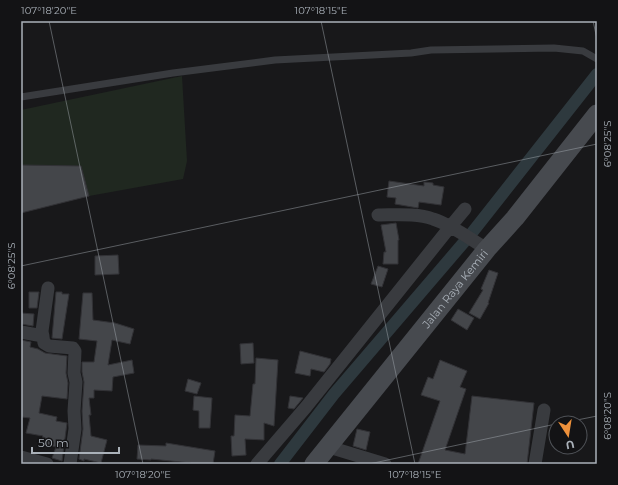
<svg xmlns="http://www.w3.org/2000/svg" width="618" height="485" font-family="Montserrat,sans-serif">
  <rect width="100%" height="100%" fill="#18181a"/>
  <path fill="#202820" d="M182,76L187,161L183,179L89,196L81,166L21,165V110Z"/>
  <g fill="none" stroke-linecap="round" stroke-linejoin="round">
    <path stroke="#2e393e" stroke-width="12" d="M280,464L334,394L471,234L597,74"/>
  </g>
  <path fill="#44464a" stroke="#323236" d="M21,165L81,166L89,196L21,213Z
    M389,181L424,186V182L433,183V185L444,187L441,205L419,202L418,208L395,204L396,198L387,197Z
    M396,223L399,240H398V264H383L384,252H386L381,225Z
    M118,255L119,274L95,275V256Z
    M378,266L388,269L382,287L371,284Z
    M489,270L498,273L488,303H489L480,319L469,313L483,290L481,289Z
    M29,292H39L37,308H29Z
    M56,292H62V294H69L62,339L52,338Z
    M83,293H92L93,320L115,323L134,329L130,344L112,340L108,365L132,360L134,373L113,377L112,391L94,390V398H89L91,415H89L91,436L107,440L101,463L84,459V461L79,459L83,429L82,411L84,382L82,372V362H94L97,341L79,339Z
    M458,309L474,318L467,330L451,320Z
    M21,313L34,314L33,326L21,324Z
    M21,340L31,342L30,347L38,349L45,353L67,356L66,373L68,383L67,399L42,396L39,413L57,417L56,421L67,423L62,461L52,458L56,447L41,443L43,436L26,433L30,418L21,417Z
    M253,343L254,363L241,364L240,344Z
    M300,351L331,359L330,364L324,372L311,369L310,376L295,373Z
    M256,358L278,360L274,426L264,423V440L245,439L246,455L232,456L231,436H234L235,415L250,416L253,384H255Z
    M440,360L467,371L460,387L466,389L445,450L465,454L472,396L534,403L527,464H418L440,401L421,395L428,377L433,379Z
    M188,379L201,383L197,394L185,391Z
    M194,396L212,398L210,428H199V411L193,410Z
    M290,396L303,398L294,409L288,408Z
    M357,429L370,432L366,450L353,446Z
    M166,443L215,451L213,464H191V463L151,459V460L137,459L138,445L166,446Z"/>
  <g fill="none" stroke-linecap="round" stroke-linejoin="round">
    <path stroke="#393b3f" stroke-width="7" d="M21,97L173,73L275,60L411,53L431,50L554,48L583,51L597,59"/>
    <path stroke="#393b3f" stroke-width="13" d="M378,215C395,215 417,213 433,219C452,225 470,239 487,249
      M48,288L42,331L44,343L49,346L73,348L75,351L74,373L76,382L74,411L75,429L70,464
      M21,332L43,336
      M329,447L385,464
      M21,457L47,464
      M257,464L306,407L450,227L465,209
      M535,464L544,410"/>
    <path stroke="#474a4f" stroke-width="19" id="s1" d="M314,464L487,249L515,218L597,114"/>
  </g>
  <path fill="none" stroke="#aab1b9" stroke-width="1" stroke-opacity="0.45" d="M49,21L143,464M321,21L415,464M593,21L597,39M21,266L597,144M562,423L597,416M369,464L556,424"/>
  <g text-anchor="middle" stroke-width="3.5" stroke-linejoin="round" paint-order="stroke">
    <g font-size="11" fill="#aab1b9" stroke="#131315">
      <text dy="4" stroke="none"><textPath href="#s1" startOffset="225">Jalan Raya Kemiri</textPath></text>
    </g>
  </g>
  <rect width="618" height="485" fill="none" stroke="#131315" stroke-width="44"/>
  <g transform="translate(568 435) rotate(168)"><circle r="19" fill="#131315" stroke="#4f5257"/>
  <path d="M0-3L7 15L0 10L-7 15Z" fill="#ee913b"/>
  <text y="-6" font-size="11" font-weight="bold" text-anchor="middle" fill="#aab1b9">U</text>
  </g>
  <path d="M32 447v6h87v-6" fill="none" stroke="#aab1b9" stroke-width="2"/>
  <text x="38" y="447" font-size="12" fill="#aab1b9" stroke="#131315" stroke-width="3" paint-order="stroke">50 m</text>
  <rect x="22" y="22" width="574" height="441" fill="none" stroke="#aab1b9" stroke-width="1.5"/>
  <g font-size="10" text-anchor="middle" fill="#aab1b9">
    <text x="49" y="14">107°18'20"E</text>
    <text x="321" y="14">107°18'15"E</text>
    <text transform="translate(607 144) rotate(-90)" y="4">6°08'25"S</text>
    <text transform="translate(11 266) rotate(-90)" y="4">6°08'25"S</text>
    <text transform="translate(607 416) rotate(-90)" y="4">6°08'20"S</text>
    <text x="143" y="478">107°18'20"E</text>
    <text x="415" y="478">107°18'15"E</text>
  </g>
</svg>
